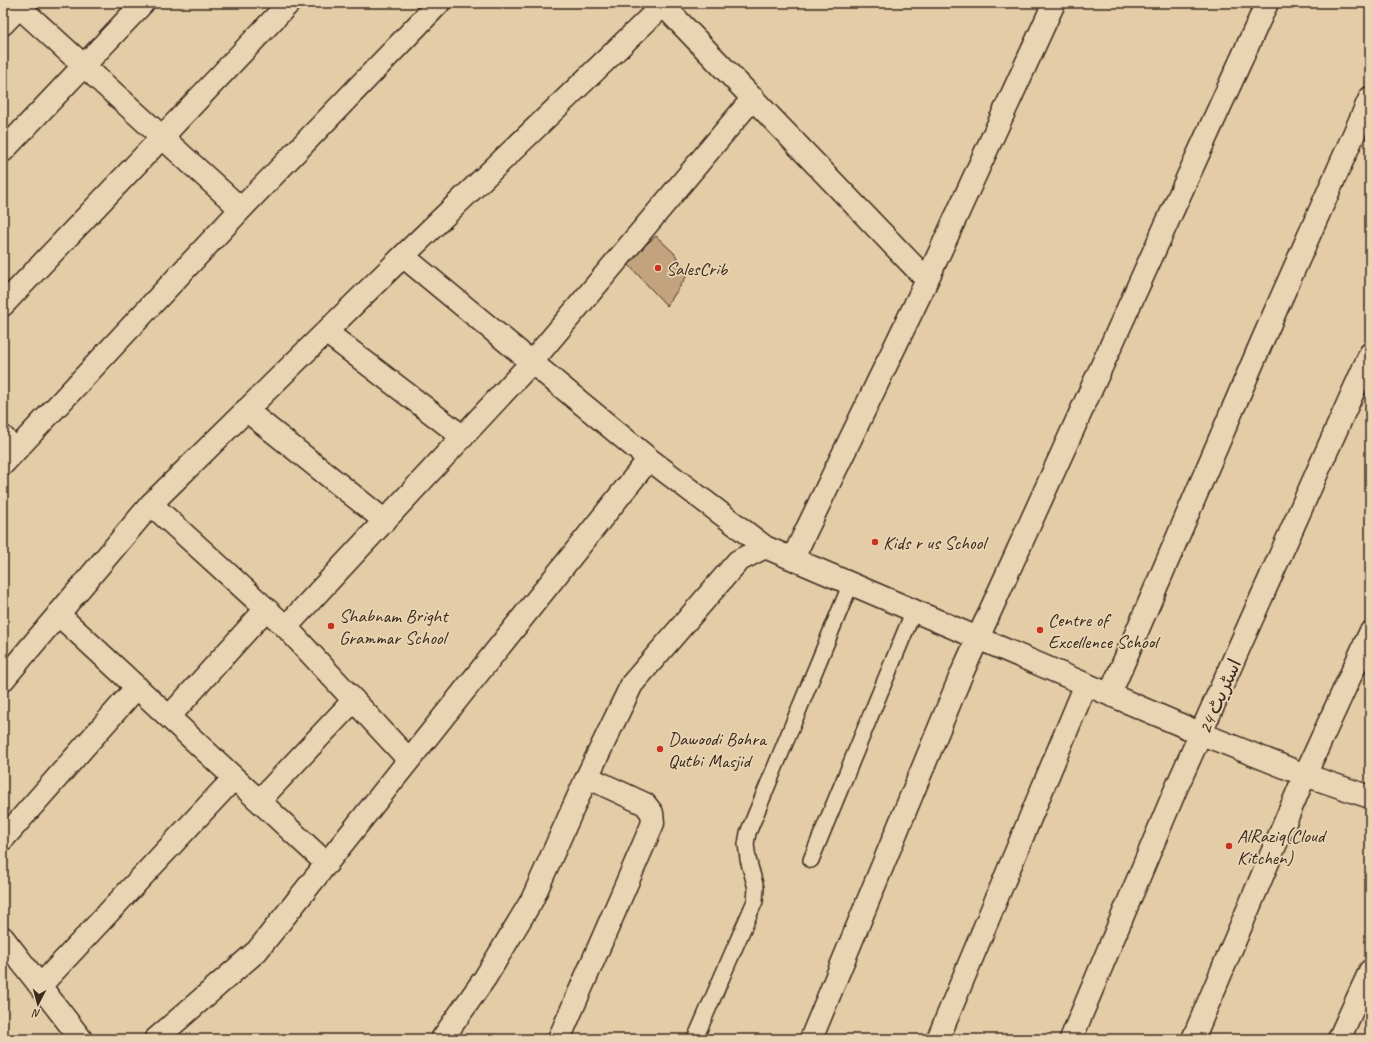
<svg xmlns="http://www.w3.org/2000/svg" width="1373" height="1042" font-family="Caveat,'Playpen Sans Arabic',sans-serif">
  <rect width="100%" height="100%" fill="#e4cca7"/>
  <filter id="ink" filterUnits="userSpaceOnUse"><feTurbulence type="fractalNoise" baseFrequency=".025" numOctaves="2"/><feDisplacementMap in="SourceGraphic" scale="8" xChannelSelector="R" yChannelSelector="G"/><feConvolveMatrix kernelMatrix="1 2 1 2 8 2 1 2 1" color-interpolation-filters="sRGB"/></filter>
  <g filter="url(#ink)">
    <path fill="#c3a37d" stroke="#3b2a1e" d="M656,236L674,253L688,274L667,306L626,262Z"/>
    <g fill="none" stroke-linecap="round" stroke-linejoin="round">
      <g stroke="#3b2a1e" stroke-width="18">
        <path id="service" d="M811,860L914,610
          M695,1039L755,901L756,888L748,859L746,844L748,833L851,583"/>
      </g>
      <g stroke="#3b2a1e" stroke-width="25">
        <path id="minor" d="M15,3L241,209
          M663,5L927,280
          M3,24L23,3
          M3,151L143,3
          M403,256L649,459L765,547L1202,734L1305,775L1370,797
          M3,305L289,3
          M326,332L463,437
          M246,410L385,521
          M3,437L16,450
          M3,464L241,209L439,3
          M151,504L286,627L409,760L649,459
          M793,558L927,280L1054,3
          M58,614L327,864
          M286,627L531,363L753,98
          M3,680L151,504L403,256L665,3
          M1110,694L1263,339L1370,98
          M169,717L266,609
          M259,801L354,700
          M3,839L137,687
          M3,938L81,1039
          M40,986L234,778
          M156,1039L257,951L409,760
          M442,1039L485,978L532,900L587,777L632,684L738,561L765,547
          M559,1039L653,823L652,813L645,804L587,777
          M811,1039L962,673L1267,3
          M938,1039L1086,684
          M1071,1039L1175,791L1370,354
          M1193,1039L1305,775L1370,633
          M1339,1039L1370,971"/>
      </g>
      <use href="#service" stroke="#e9d5b3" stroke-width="15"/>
      <use href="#minor" stroke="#e9d5b3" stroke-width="22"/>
    </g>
  </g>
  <g fill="#c8321e" stroke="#e9d5b3" stroke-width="1.5">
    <circle cx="658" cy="268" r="4"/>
    <circle cx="875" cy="542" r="4"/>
    <circle cx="331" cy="626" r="4"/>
    <circle cx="1040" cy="630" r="4"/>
    <circle cx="660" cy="749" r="4"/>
    <circle cx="1229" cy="846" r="4"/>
  </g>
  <g text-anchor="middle" stroke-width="3.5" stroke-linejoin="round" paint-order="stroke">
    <g font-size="19" fill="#3b2a1e" stroke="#e9d5b3" text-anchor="start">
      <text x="666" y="275">SalesCrib</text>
      <text x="883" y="549">Kids r us School</text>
      <text x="339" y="622">Shabnam Bright<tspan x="339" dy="22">Grammar School</tspan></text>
      <text x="1048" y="626">Centre of<tspan x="1048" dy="22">Excellence School</tspan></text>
      <text x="668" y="745">Dawoodi Bohra<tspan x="668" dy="22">Qutbi Masjid</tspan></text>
      <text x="1237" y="842">AlRaziq(Cloud<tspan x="1237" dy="22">Kitchen)</tspan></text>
    </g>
    <g font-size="19" fill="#3b2a1e" stroke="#e9d5b3">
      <text transform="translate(1219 696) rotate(-66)" y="7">اسٹریٹ 24</text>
    </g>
  </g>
  <rect width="1373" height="1042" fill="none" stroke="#e9d5b3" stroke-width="16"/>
  <rect x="8" y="8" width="1357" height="1026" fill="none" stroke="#3b2a1e" stroke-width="1.5" filter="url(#ink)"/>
  <g transform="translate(38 1004) rotate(186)" stroke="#e9d5b3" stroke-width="3" paint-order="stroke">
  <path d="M0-3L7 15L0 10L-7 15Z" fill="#3b2a1e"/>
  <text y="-6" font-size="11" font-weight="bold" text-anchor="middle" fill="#3b2a1e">N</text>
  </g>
</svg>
